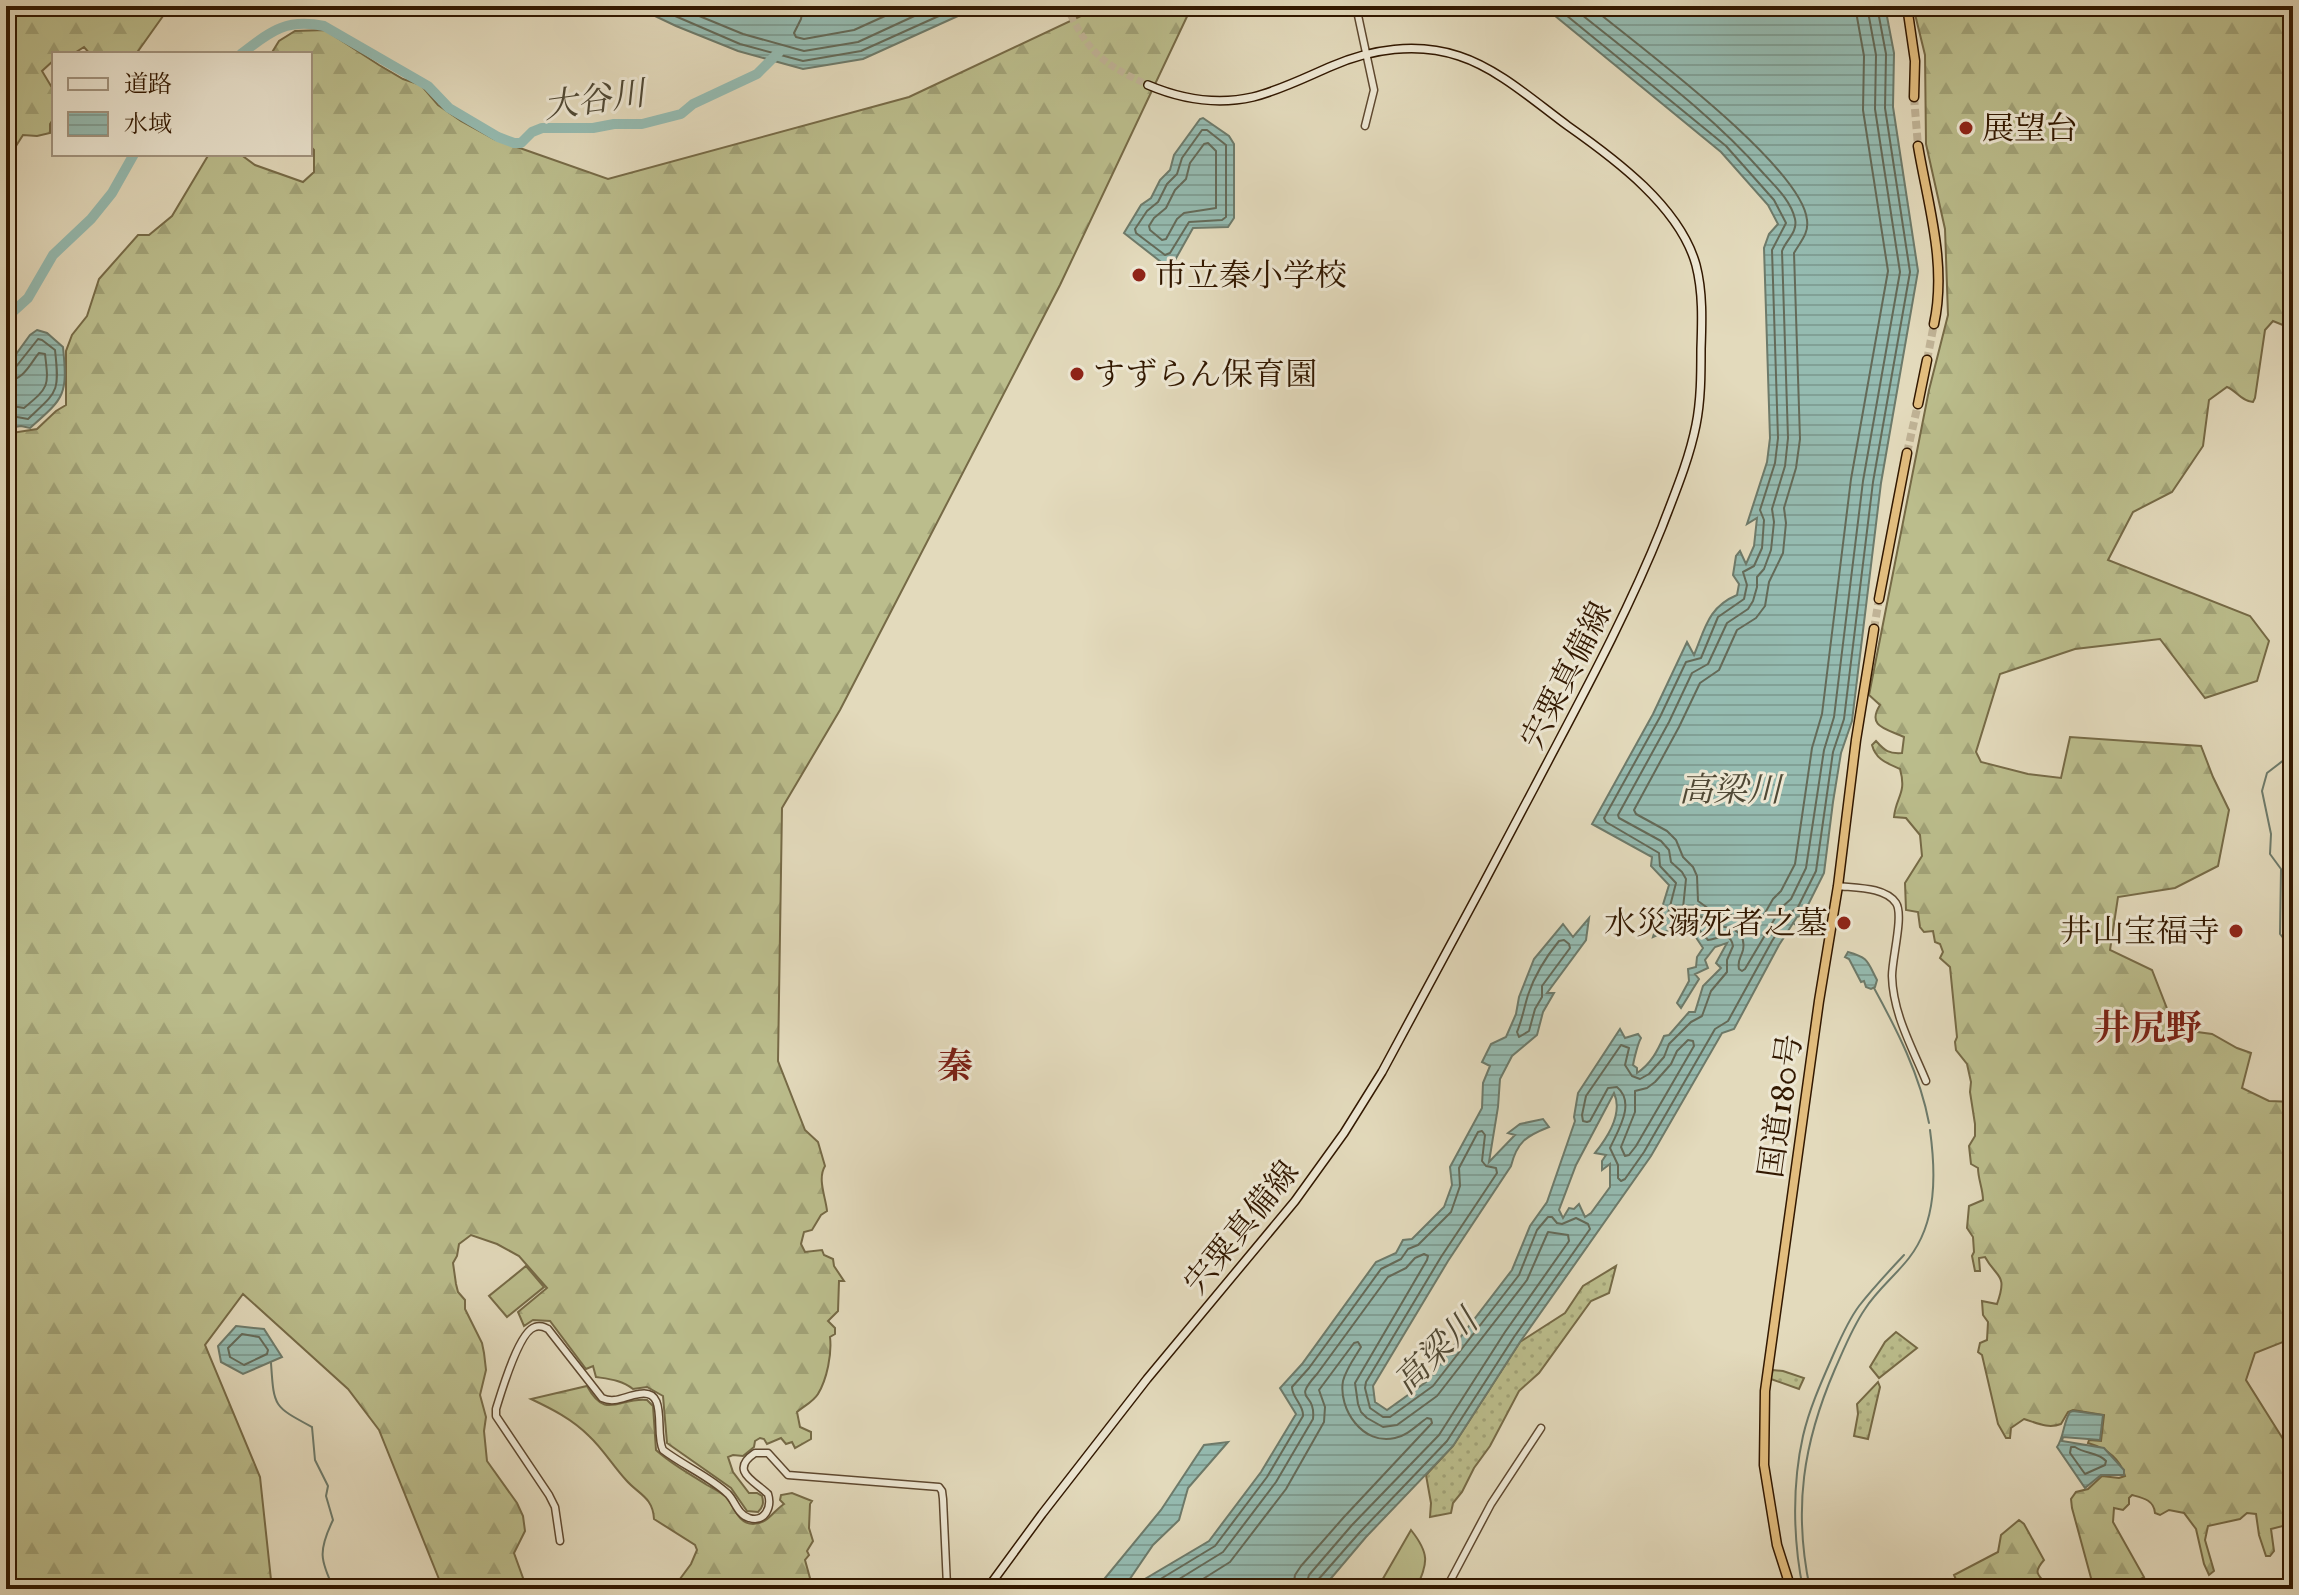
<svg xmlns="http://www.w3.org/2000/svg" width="2299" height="1595" font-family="'IM FELL Great Primer','Noto Serif JP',serif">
  <defs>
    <pattern id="grass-dots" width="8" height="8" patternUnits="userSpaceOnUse" patternTransform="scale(2)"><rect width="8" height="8" fill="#bbbd8c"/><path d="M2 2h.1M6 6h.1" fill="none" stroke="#a1a277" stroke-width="1.8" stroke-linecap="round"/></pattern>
    <pattern id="forest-firs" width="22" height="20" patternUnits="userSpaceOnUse" patternTransform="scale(2)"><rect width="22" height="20" fill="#bbbd8c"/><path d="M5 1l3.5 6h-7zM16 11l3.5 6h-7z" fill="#a1a277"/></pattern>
    <pattern id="water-rules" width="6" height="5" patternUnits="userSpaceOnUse" patternTransform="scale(2)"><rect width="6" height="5" fill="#95bbb1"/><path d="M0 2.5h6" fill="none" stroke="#81a096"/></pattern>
  </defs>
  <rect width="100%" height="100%" fill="#e3dabc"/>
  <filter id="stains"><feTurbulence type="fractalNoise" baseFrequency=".0025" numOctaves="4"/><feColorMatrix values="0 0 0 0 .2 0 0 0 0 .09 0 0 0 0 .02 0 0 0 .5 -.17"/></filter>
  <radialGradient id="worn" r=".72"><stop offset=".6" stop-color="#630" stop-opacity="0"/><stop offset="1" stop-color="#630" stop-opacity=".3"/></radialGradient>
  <path fill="url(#grass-dots)" stroke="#766a46" stroke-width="2" d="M1616,1266L1609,1293L1591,1301L1539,1373L1519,1391L1490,1446L1474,1468L1462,1492L1453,1503L1451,1513L1430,1517L1431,1503L1426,1475L1453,1446L1520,1342L1565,1313L1583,1286Z
    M1896,1332L1917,1348L1879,1378L1870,1367L1885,1342Z
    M1772,1370L1783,1371L1804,1378L1799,1389L1771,1379Z
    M1878,1382L1880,1387L1868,1439L1854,1436L1858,1414L1857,1404Z"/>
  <path fill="url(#forest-firs)" stroke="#766a46" stroke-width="2" d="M6,6H164L160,11L163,16L136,54H90L84,47L73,54H54V60L42,71L54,91V118L50,124V133L37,136L23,135L16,146L10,143L6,148Z
    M1102,6H1192L1060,285L840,710L782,808L778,1061L805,1130L818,1142L825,1166C817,1179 826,1198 827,1211L821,1215L812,1230L804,1232L801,1244L805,1252L822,1250L824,1255L833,1259L834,1266L844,1281H839L838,1311L828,1321L835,1328V1334L830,1337C832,1354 827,1379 818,1394C813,1402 804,1406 797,1412L800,1427L811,1432V1439L795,1448L792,1442L786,1444L781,1438L767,1444L764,1439L760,1438L755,1441L754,1447L743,1456L733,1455L728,1457L733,1472L749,1493H757L762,1496C764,1503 763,1507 758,1512L747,1511L731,1488L667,1443L663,1396L647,1387L633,1389C622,1380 609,1379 596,1377L593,1366L586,1369L550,1321L533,1320L524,1326L518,1312L547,1288L519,1256L497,1244L471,1235L459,1244L457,1256L453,1263L456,1284L458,1292L465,1300V1309L482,1343L484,1353L486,1370L480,1395L486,1417L484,1431L487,1461L517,1503L523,1516L525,1531L514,1553L527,1589H443L379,1430L348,1389L243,1294L205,1345L260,1477L272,1589H6V429L12,433L37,429L56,411L66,405V351L72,335L87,316L99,279L138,235H149L172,216L209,154H240L255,165L303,182L314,172V150L310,146V54H271L279,41L295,31L325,30L379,65L403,79L421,85L438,105L461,121L494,139L608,179L909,97Z
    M1913,6H2293V332L2290,328L2273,321L2265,330L2255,398L2253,402C2241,401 2237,391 2227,387L2209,400L2203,446L2172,492L2133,512L2108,560L2250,616L2269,641L2257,681L2205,698L2160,639L2075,649L2000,674L1976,752L1981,762L2028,774L2061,778L2070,737L2201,746L2213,777L2229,810L2218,866L2175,888L2118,897L2110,950L2152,970L2175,1029L2212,1034L2237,1048L2251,1053L2242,1088L2269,1101L2293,1102V1338L2255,1353L2246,1380L2283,1439L2293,1437V1496L2286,1500L2288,1513L2283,1526L2271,1529L2274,1551L2270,1556H2266L2259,1535L2256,1514L2247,1513L2240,1519L2208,1526L2205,1540L2214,1571L2209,1575L2204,1564L2196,1529L2184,1513L2169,1510L2160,1515L2155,1513C2154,1500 2143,1498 2132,1495L2129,1498V1504L2123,1510L2114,1508L2113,1522L2144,1577L2123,1589H2094L2072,1508L2071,1499L2076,1492L2088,1489L2102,1476L2119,1478L2125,1476C2120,1458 2105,1448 2088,1443L2089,1440L2101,1441L2104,1415L2073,1410L2068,1412L2061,1424C2048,1429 2037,1423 2024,1419L2011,1428L2010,1438H2006L1998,1424L1982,1355L1978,1352L1980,1343L1987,1340L1988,1322L1983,1315L1982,1301L1997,1304C2008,1273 1997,1279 1985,1257L1979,1258L1980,1271H1975L1972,1256L1974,1252L1973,1237L1967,1228L1969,1206L1983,1200C1983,1189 1978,1179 1978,1168L1971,1164L1969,1146L1975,1136V1124L1970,1092L1971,1082L1967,1064L1956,1050L1955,1042L1957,1037L1950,967L1940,958L1943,952L1940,944L1935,942L1933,931L1924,932L1920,927L1918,912L1906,910L1905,883L1922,856L1920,835L1906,818L1894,817C1896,796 1907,794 1900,769C1887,763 1876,760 1872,745L1876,741C1885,751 1889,754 1902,753L1904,737C1887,729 1866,727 1880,705L1869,695L1929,390L1948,315L1945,229L1926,144L1925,55Z
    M587,1386C606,1421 619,1397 647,1400L653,1406L656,1450C671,1464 690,1474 707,1485C714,1489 723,1493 728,1499C735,1509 739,1524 753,1524C768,1524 773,1511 784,1504L780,1500L781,1495L792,1493L812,1501L810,1504L809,1528L813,1541L807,1551L809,1555L805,1560L813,1589H656L657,1585L674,1587L691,1564L697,1550L695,1545L654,1519C653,1497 638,1494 626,1480C613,1466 603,1449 589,1436C572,1419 552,1409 531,1399Z
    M2019,1520L2024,1524L2044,1560C2030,1576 2042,1575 2049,1589H1960L1954,1575L1998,1552L2001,1535Z"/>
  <path fill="#bbbd8c" stroke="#766a46" stroke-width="2" d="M526,1266L544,1287L507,1317L489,1296Z
    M1411,1530C1430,1554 1428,1562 1416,1589H1377Z"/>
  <path fill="url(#water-rules)" stroke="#6d7a6a" stroke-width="2" fill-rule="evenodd" d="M634,6H758L772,12L774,6H980L863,59L803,69L738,51L676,26Z
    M1543,6H1885L1894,53L1893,107L1918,271L1881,483L1852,721L1841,753L1833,802L1824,873L1803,915L1797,917L1779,945L1734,1029L1722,1033L1651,1156L1520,1342L1453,1446L1366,1537L1322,1589H1128L1209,1541L1261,1472L1296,1414L1280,1388L1302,1364L1376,1262L1396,1253L1403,1240L1412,1239L1444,1207L1452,1185L1450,1167L1482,1108L1483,1083L1490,1066L1482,1062L1491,1044L1506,1037L1516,1014L1519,997L1534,959L1563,924L1573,937L1589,918L1586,940L1547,993H1554L1543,1012L1537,1035L1512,1056L1500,1079L1498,1107L1489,1162L1515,1135L1508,1133L1520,1124L1543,1119L1549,1127C1526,1136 1517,1142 1511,1166L1448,1261L1373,1386L1375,1402L1387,1410L1426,1382L1512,1270L1530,1226L1547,1202L1575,1121L1574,1117L1578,1093L1620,1029L1625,1038L1638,1034L1641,1038C1638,1043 1634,1059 1633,1065L1637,1068V1073C1651,1064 1658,1050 1664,1036L1669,1035L1689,1012H1695L1703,986L1721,968L1716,963L1727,943L1715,947L1705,960L1708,968L1695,974L1699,979L1681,1008L1677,1003L1689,981L1688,969L1696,967L1697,957L1703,948L1693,933L1679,926L1653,937L1669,885L1651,866L1652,857L1592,824L1653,714L1687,642L1694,655C1705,629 1708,607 1737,595L1739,584L1733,575L1736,556L1740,551L1746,564L1754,546L1757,518L1747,524L1767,462L1770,438L1764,248L1769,234L1778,224L1768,205L1721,152ZM1614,1093C1623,1113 1608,1137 1595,1153L1606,1155L1602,1161V1170L1610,1164V1187L1591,1213L1585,1217L1579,1204L1574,1209L1569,1208L1563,1218L1559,1210L1576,1165Z
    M1203,118L1229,136L1234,144V218L1228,227L1193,228L1170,269L1124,233L1141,205L1151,198L1160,180L1170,170L1174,155L1200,119Z
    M37,330L47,333L63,347C68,396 64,398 30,428L21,426L15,427L6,420V368L30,335Z
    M1848,952C1869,958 1867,961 1877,980L1875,987L1871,989L1866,987L1864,981L1861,982L1849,959L1845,957Z
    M236,1326L264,1329L282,1357L243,1374L221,1362L218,1346Z
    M2073,1411L2103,1415L2100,1440L2063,1437L2062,1441L2104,1448L2124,1470V1475H2101L2085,1488L2057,1447C2064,1437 2063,1423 2070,1412Z
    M1228,1442L1188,1488L1179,1520L1153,1545L1123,1589H1096L1161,1510L1204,1445Z"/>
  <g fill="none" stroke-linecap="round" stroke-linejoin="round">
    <path stroke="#646a58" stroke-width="2" d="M652,6L740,44L803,61L861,51L961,6
      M675,6L743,34L804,51L858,42L936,6
      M803,6L801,19L794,33L796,37L804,39L854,30L907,6
      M1555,6L1726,146L1774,200L1786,223L1772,250L1778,438L1775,463L1760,510L1764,520L1762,548L1754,566L1743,572L1747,585L1744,599L1718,617L1701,658L1686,662L1660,717L1604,818L1606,822L1659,853L1660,866L1676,883L1668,914L1669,918C1690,919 1695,924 1708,940C1718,939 1730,930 1733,946L1727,960V972L1711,991L1702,1016L1691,1022L1669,1044L1664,1057L1649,1074L1640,1079L1632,1076L1625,1065L1629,1048L1621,1045L1586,1096L1582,1115L1583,1121L1587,1122L1590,1121L1608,1088L1617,1087C1636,1103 1618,1130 1610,1148L1618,1165V1178L1621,1181L1625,1179L1644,1152L1715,1029L1728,1021L1772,941L1790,913L1798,907L1816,871L1833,752L1844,719L1873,482L1910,272L1885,108L1886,54L1877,6
      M1571,6C1637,60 1708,110 1764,174C1776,187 1791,201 1795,219C1798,232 1786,240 1782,251L1788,438L1785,466L1772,509L1774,522L1771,550L1764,569L1757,577V587L1753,601L1748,609L1727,623L1708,664L1692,673L1669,722L1618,815L1619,818L1661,841L1669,850L1671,862L1682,872L1686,879L1683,908L1704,918L1712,927C1726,925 1747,929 1743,950C1741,958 1737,960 1739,969L1742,971L1745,969L1781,908L1791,899L1806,868L1824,750L1834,717L1863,481L1900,272L1875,109L1876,55L1867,6
      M1590,6C1636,44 1802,166 1807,220C1809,234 1800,242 1794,253L1800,439L1796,468L1784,508L1786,523L1783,553L1769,582L1765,606L1756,618L1737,630L1719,670L1700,683L1679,727L1634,810L1636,814L1667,831L1676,840L1683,857L1693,867L1697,876L1698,901L1716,914H1729L1738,917L1752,928L1761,920L1773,899L1781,891L1795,864L1812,748L1822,714L1851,479L1888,271L1863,110L1864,56L1855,6
      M1202,130H1207L1226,145V217L1222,220L1189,222L1170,253L1165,255L1136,233L1135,229L1147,211L1158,202L1167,184L1177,174L1182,158Z
      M1208,143L1216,151V208L1184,213L1177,219L1166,239L1162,240L1150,230L1149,226L1154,218L1166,208L1175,190L1186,179L1190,163L1204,144Z
      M6,371L15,368L38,339L42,340L55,350C60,394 57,391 28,419L6,415
      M6,381C24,380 29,365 39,353L45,354C49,387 49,387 24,408L6,405
      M1564,940L1569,944L1570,948L1542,986V997L1535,1009L1529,1031L1519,1037L1517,1032C1522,1020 1524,1008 1528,995C1535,974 1545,958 1559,941Z
      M1688,1040L1693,1041L1694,1046L1636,1146L1629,1155L1625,1156L1621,1147L1635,1112V1091L1647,1088L1655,1082L1671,1064L1677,1051Z
      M242,1334L259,1337L268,1350L267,1354L244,1365L230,1357L228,1348Z
      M2071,1447H2075C2085,1454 2098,1452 2106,1461L2105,1465L2085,1474L2070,1453Z
      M1144,1589L1215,1546L1267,1477L1303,1416C1304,1405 1292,1398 1292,1387L1309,1368L1381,1269L1401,1259L1408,1249L1418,1245L1451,1212L1460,1186L1459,1168L1478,1132L1482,1131L1485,1135L1482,1161L1486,1166L1496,1168L1497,1173L1441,1257L1366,1382L1365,1388L1370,1408L1383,1417H1390L1433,1386L1519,1275L1537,1230L1548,1217H1552L1557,1223L1562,1224L1576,1218L1588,1224L1590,1229L1514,1337L1447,1441L1360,1532L1317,1581L1315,1589
      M1163,1589L1223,1552L1276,1482L1313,1419C1316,1390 1291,1403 1317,1374L1388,1277L1406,1268L1415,1258L1424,1254L1428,1256L1427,1260L1355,1383L1358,1404L1361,1412L1367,1418L1383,1427L1397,1425L1437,1396L1527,1280L1548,1232L1568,1235L1569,1241L1505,1332L1439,1435L1352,1525L1309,1575L1305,1589
      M1187,1589L1230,1562L1286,1489L1324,1422L1325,1407L1319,1390L1354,1343L1358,1342L1361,1347C1355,1357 1346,1369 1343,1381C1338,1409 1363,1446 1395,1438C1407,1436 1417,1425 1427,1418L1431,1419L1432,1423L1344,1517L1301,1566L1295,1575L1293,1589"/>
    <path stroke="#6d7a6a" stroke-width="2" d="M2293,753L2267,773L2262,791L2271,834L2270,854L2281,869L2280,934L2288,944L2293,990
      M1793,923L1810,935
      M1874,988C1897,1030 1920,1075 1929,1123
      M271,1363C274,1407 273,1406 312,1427L315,1460L328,1486L326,1496L333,1520C318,1551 320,1560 334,1589
      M1803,1589C1793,1540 1792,1485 1803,1436C1809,1410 1820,1385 1831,1360C1839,1342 1847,1322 1859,1306C1873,1288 1889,1271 1904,1255
      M1810,1589C1793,1509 1803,1443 1835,1369C1844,1349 1852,1328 1865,1309C1877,1290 1895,1276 1909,1258C1937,1222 1936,1174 1930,1130"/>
    <path stroke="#95bbb1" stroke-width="10" d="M241,54C270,32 285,18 324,26L428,86L449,108L498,137L514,143H521L532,132L542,128H593L614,124H642L681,114L693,104L757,74L779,52
      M6,318L28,298L53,255L91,219L112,193L134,154"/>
    <path stroke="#c0b396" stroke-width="7" stroke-dasharray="7 3.5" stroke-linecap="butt" d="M1066,6C1089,53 1101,63 1148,85"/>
    <path stroke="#c0b396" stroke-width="8" stroke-dasharray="8 4" stroke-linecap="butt" d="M1914,97L1918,146
      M1927,360L1934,324
      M1907,453L1918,404
      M1874,629L1879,599"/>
    <g stroke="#5e482f" stroke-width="9">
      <path id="tertiary" d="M1356,6L1374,90L1365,126
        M1838,886C1856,888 1885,887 1896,903C1904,915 1892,958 1892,976C1893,1014 1912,1047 1926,1081
        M560,1541L555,1507L549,1495L496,1416V1409C501,1393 519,1331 535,1327C540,1325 544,1327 548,1329L602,1398C615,1404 625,1396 639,1394C669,1388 654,1433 663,1450C684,1466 709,1476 728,1494C735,1501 738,1515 749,1518C765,1523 772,1507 768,1494C756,1482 728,1471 755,1453H768L788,1475L939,1487L942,1491L943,1499L947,1586
        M1446,1589L1491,1504L1541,1428"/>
    </g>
    <g stroke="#321800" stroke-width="10">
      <path id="secondary" d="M987,1589L1042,1514L1147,1379L1295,1201L1344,1133L1382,1072C1433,978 1484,883 1534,788C1579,702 1626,617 1662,527C1675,493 1689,460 1696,425C1701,400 1701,374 1701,349C1702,321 1703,292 1696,265C1680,207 1615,159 1568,126C1535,102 1499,69 1459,56C1417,42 1371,49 1332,66C1306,77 1281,90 1253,97C1218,105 1181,99 1148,85"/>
    </g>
    <g stroke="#321800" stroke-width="11">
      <path id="trunk" d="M1907,6L1915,61L1914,97
        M1918,146C1928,205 1947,264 1934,324
        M1918,404L1927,360
        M1879,599L1907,453
        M1791,1589L1777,1545L1764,1465L1765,1391L1819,1001L1838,886L1856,740L1874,629"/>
    </g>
    <use href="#tertiary" stroke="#ede7d3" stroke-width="6"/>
    <use href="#secondary" stroke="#ede7d3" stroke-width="7"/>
    <use href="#trunk" stroke="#e2bd7e" stroke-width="8"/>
  </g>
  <g fill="#8f2418" stroke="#ede7d3" stroke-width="3">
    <circle cx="1966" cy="128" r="8"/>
    <circle cx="1139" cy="275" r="8"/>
    <circle cx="1077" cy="374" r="8"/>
    <circle cx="1844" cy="923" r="8"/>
    <circle cx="2236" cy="931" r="8"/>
  </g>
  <g text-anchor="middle" stroke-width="6" stroke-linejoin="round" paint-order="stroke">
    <g font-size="32" fill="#321800" stroke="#ede7d3" text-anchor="start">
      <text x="1982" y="139">展望台</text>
      <text x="1155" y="286">市立秦小学校</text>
      <text x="1093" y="385">すずらん保育園</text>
      <text x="1828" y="934" text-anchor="end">水災溺死者之墓</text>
      <text x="2220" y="942" text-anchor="end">井山宝福寺</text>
    </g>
    <g font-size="32" fill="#321800" stroke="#ede7d3">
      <text transform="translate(1566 675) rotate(-63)" y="11">宍粟真備線</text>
      <text transform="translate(1780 1106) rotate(-82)" y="11">国道180号</text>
      <text transform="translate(1241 1227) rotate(-51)" y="11">宍粟真備線</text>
    </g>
    <g font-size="34" font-style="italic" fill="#504935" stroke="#ede7d3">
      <text transform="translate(594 99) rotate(-8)" y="12">大谷川</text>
      <text x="1730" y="801">高梁川</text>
      <text transform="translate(1435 1351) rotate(-45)" y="12">高梁川</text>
    </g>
    <g font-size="36" font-weight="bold" fill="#7a1f14" stroke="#ede7d3">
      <text x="2148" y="1040">井尻野</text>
      <text x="955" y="1078">秦</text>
    </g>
  </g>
  <rect width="2299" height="1595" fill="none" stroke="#e3dabc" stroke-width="32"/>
  <rect x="8" y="8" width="2283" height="1579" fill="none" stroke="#321800" stroke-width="4"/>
  <rect x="16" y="16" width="2267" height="1563" fill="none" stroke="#321800" stroke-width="2"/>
  <rect x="52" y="52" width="260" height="104" fill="#ede7d3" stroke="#a2947f" stroke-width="2"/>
  <rect x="68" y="78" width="40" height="12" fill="#ede7d3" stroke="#a2947f" stroke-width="2"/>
  <text x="124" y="92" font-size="24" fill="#321800">道路</text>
  <rect x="68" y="112" width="40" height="24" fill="url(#water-rules)" stroke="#a2947f" stroke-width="2"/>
  <text x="124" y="132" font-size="24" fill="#321800">水域</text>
  <rect width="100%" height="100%" filter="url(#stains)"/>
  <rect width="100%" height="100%" fill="url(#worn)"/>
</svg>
